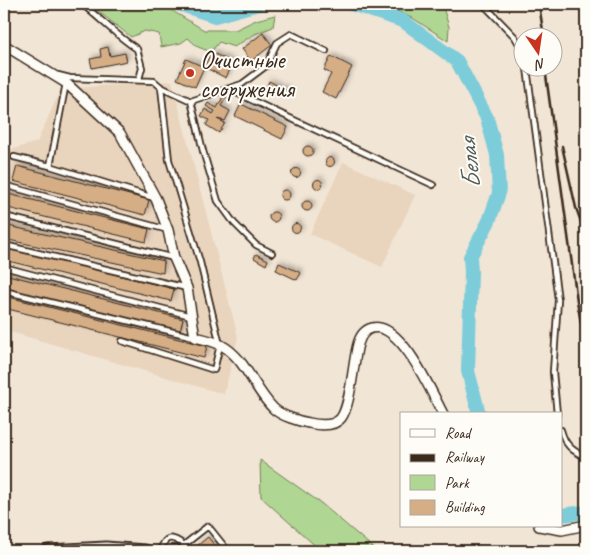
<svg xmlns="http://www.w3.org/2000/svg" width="590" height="555" font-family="Caveat,sans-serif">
  <defs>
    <filter id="shadow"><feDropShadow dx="2.5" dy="-2.5" stdDeviation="2.5" flood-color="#0004"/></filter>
  </defs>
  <rect width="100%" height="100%" fill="#f1e5d5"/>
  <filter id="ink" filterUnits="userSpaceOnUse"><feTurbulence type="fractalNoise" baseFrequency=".02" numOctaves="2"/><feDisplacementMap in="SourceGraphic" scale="10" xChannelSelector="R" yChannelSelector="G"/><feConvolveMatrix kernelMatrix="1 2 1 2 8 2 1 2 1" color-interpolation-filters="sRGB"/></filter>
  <g filter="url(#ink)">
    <path fill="#e9d4bd" d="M172,81L238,337L224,394L4,330V152L37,142L61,89Z
      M343,162L415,195L382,267L310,234Z"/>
    <path fill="#afd692" stroke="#758058" d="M89,4H161L204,30H235L256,20L275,15L273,27L255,34L234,47L219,42L211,52L198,47L188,38L181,43L161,47L159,34L145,31L131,37Z
      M383,4H442L449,27L448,41L414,19Z
      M260,460L322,504L377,551H321L261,497Z"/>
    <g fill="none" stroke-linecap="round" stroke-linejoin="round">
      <path stroke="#7dccda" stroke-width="14" d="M179,4L215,16L258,4
        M352,4L403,21L457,61L487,118L497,155L499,193L489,221L470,257L471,272L468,371L479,414
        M561,515L586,512"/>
    </g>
    <path fill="#d5ae86" stroke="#3b2a1e" filter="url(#shadow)" d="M263,33L272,45L251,61L242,49Z
      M108,47L110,56L125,53L127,61L92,68L90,59L101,57L100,49Z
      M211,52L233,63L226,78L204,67Z
      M331,56L352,67L336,99L322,92L331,74L324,70Z
      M186,59L204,67L195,87L177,79Z
      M269,81L288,91L285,98L266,89Z
      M225,93L228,95L221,106L230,111L225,121L217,119L225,123L219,133L206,125L209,120L201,116L205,109L213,114L215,111L206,106L208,103L217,108Z
      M241,104L288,127L282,139L235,116Z
      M303 151a5 5 0 1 1 10 0a5 5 0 1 1-10 0Z
      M325.5 162a4.5 4.5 0 1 1 9 0a4.5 4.5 0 1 1-9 0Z
      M17,166L149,200L145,215L13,181Z
      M291.5 173a4.5 4.5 0 1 1 9 0a4.5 4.5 0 1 1-9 0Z
      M313.5 184a4.5 4.5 0 1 1 9 0a4.5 4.5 0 1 1-9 0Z
      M280 195a5 5 0 1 1 10 0a5 5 0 1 1-10 0Z
      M4,193L149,229L146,242L4,207Z
      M302 206a5 5 0 1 1 10 0a5 5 0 1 1-10 0Z
      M269 217a5 5 0 1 1 10 0a5 5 0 1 1-10 0Z
      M291.5 228a4.5 4.5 0 1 1 9 0a4.5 4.5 0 1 1-9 0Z
      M4,225L164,261L163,273L4,239Z
      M4,247L174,289L171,301L4,260Z
      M256,254L268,260L266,265L254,258Z
      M279,263L301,273L297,280L276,270Z
      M4,274L183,319L180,331L4,288Z
      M4,296L207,346L204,358L4,308Z
      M208,537L219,551H202L197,546Z"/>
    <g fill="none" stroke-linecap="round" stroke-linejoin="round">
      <g stroke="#3b2a1e" stroke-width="8">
        <path id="lane" d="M82,4C101,19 117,36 137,49L142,68L139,79
          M483,4L515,37L522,49
          M4,7L5,4
          M527,68L558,300L553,372L557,414
          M58,75L70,78L154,81L161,87L191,101L242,84L266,66L277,43L291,34L326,51
          M66,83L50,166L154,198
          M228,89L433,185
          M191,101L203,151L218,201L234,223L256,245L272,253
          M14,157L50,166
          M4,185L168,230
          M4,216L174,258
          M4,245L187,288
          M4,267L191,316
          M4,291L194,337
          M122,341L214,370L220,345L200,262L169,160L161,87
          M561,430C565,445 572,451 586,457
          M184,545L189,551
          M160,551C165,536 171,535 184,545L208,526L228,551"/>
      </g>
      <g stroke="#3b2a1e" stroke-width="12">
        <path id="street" d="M4,45L66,83L120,133L156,199L168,230L174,258L187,288L195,337C204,339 213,341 221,345C246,358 254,390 274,409C282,416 298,421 309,423C318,425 334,427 341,418C351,405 353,362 358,344C360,337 364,330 372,328C400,320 432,393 443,414
          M539,526L562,530L586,525"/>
      </g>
      <g stroke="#3b2a1e" stroke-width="15">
        <path id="secondary" d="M48,551L106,548L145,551"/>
      </g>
      <use href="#lane" stroke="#fdfcf7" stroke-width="4.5"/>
      <use href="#street" stroke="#fdfcf7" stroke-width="9"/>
      <use href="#secondary" stroke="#fdfcf7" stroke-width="11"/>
      <path stroke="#3b2a1e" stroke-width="2.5" d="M539,4L544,38
        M545,68L577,301L586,350
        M562,146L576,208L586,235"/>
    </g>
  </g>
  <circle fill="#c8321e" stroke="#fdfcf7" stroke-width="2" cx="190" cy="73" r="5"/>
  <g text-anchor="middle" stroke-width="4" stroke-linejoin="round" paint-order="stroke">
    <g font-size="25" fill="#3b2a1e" stroke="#fdfcf7" text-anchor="start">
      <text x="200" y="68">Очистные<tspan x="200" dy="29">сооружения</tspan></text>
    </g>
    <g font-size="26" font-style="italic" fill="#4f5b56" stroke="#fdfcf7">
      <text transform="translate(469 164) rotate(-96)" y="9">Белая</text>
    </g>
  </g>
  <rect width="590" height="555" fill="none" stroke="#fdfcf7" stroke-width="20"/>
  <rect x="10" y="10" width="570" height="535" fill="none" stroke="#3b2a1e" stroke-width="2" filter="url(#ink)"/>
  <rect x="400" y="412" width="162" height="115" fill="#fdfcf7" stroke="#afa8a0"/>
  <rect x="410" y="429" width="25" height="8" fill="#fdfcf7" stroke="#afa8a0"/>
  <text x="445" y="438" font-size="15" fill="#3b2a1e">Road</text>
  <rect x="410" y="454" width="25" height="8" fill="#3b2a1e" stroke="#afa8a0"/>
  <text x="445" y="462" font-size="15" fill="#3b2a1e">Railway</text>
  <rect x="410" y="475" width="25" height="15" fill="#afd692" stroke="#afa8a0"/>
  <text x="445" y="488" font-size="15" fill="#3b2a1e">Park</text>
  <rect x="410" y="500" width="25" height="15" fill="#d5ae86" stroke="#afa8a0"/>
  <text x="445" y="512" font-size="15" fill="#3b2a1e">Building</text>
  <g transform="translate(538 52) rotate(167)"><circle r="24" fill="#fdfcf7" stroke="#afa8a0"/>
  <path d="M0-4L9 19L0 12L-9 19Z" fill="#c8321e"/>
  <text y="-8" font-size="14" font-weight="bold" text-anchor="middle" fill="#3b2a1e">N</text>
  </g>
</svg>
